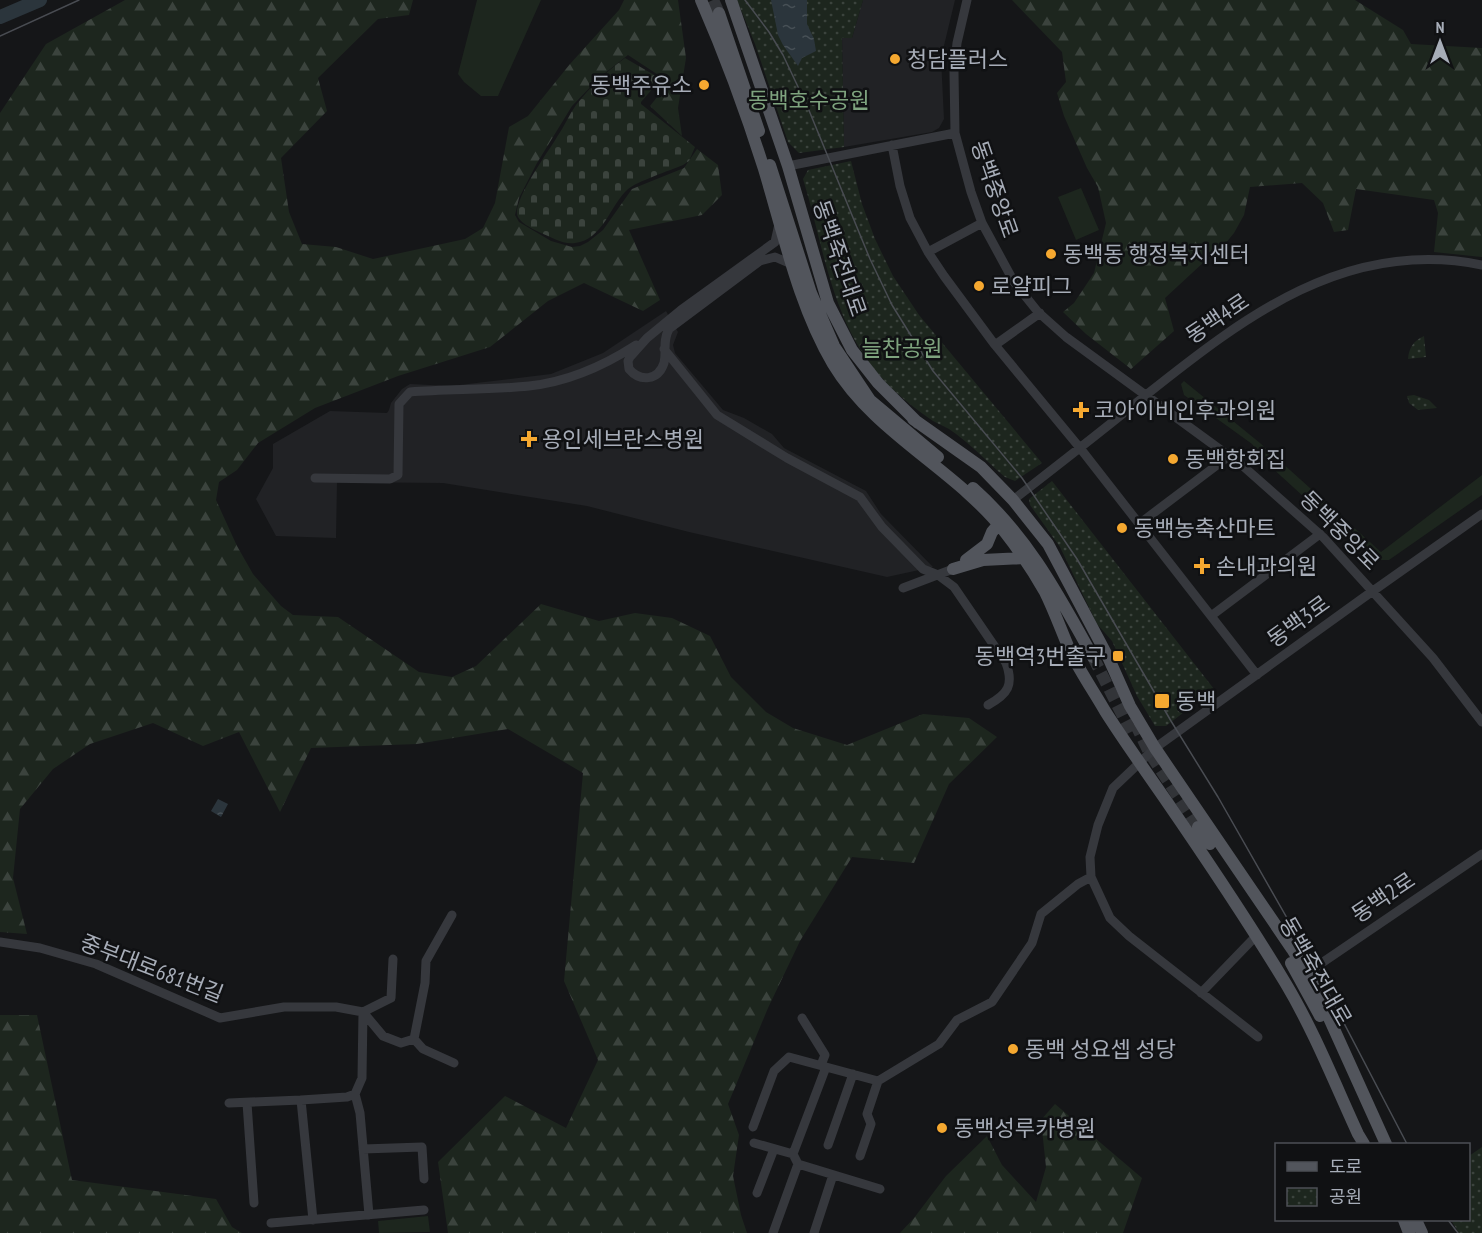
<svg xmlns="http://www.w3.org/2000/svg" width="1482" height="1233" font-family="'PT Sans Narrow','Noto Sans KR',sans-serif">
  <defs>
    <pattern id="forest-firs" width="22" height="20" patternUnits="userSpaceOnUse" patternTransform="scale(1.5)"><rect width="22" height="20" fill="#1d261e"/><path d="M5 1l3.5 6h-7zM16 11l3.5 6h-7z" fill="#3b433d"/></pattern>
    <pattern id="cemetery-stones" width="16" height="16" patternUnits="userSpaceOnUse" patternTransform="scale(1.5)"><rect width="16" height="16" fill="#1d261e"/><path d="M2 7V4a2 2 0 0 1 4 0v3zM10 15v-3a2 2 0 0 1 4 0v3z" fill="#3b433d"/></pattern>
    <pattern id="park-dots" width="8" height="8" patternUnits="userSpaceOnUse" patternTransform="scale(1.5)"><rect width="8" height="8" fill="#1d261e"/><path d="M2 2h.1M6 6h.1" fill="none" stroke="#3b433d" stroke-width="1.8" stroke-linecap="round"/></pattern>
    <pattern id="water-ripples" width="26" height="14" patternUnits="userSpaceOnUse" patternTransform="scale(1.5)"><rect width="26" height="14" fill="#2b353c"/><path d="M2 4q2-2 4 0t4 0M15 11q2-2 4 0t4 0" fill="none" stroke="#475056"/></pattern>
  </defs>
  <rect width="100%" height="100%" fill="#151618"/>
  <path fill="#212225" d="M863,0H955L941,58L944,119L939,128L932,132L844,147L842,37L852,38Z
    M666,311L678,332L673,345L675,353L723,410L744,418L772,434L784,448L866,491L881,514L933,567L887,577L689,532L587,506L443,483L337,482L336,538L276,536L256,499L273,468V444L330,411L387,413L389,410L391,403L402,389L410,384L451,386L551,374L603,353Z"/>
  <path fill="#1d261e" d="M477,0H541L498,96H481L464,82L458,74Z
    M1081,188L1099,230L1076,240L1058,197Z
    M1184,381L1260,443L1381,552L1482,475V495L1389,560H1373L1270,466L1252,444L1184,395L1181,384Z
    M428,1216L430,1232L379,1233L378,1221Z"/>
  <path fill="url(#forest-firs)" d="M125,0H413L409,15L378,19L318,78L327,111L281,158L289,212L302,244L336,247L373,259L465,239L483,228L495,203L509,127L528,116L570,64L619,10L624,0H678L686,58L678,108L682,136L650,106L669,82L628,55L600,77L572,106L537,163L519,198L515,215L519,222L551,241L572,247L580,246L588,242L603,230L632,189L684,168L697,149L718,165L722,195L702,215L629,230L660,300L643,311L584,283L548,301L490,347L398,376L315,408L258,443L237,470L219,482L216,500L237,546L253,574L281,606L293,615L338,617L419,672L452,677L476,666L541,604L599,621L635,613L672,618L710,636L731,677L766,712L793,728L847,745L923,714L969,718L997,737L949,784L914,863L852,857L800,941L768,1008L728,1104L739,1135L733,1176L741,1215L747,1233H448L438,1162L505,1096L566,1128L598,1060L564,981L583,773L508,729L417,744L311,748L280,812L239,732L203,746L153,723L90,744L53,769L20,809L13,878L27,934L0,932V113L46,44Z
    M1012,0H1355L1403,30L1411,44L1482,48V257L1434,252L1438,213L1434,200L1356,189L1348,230L1334,232L1323,203L1302,183L1250,187L1244,215L1234,233L1220,250L1205,261L1165,298L1174,331L1131,369L1086,334L1063,312L1074,303L1094,273L1106,223L1098,187L1087,168L1064,116L1057,93L1066,82L1062,52Z
    M0,1015H37L72,1180L216,1199L232,1227L242,1233H0Z
    M1055,1104L1142,1178L1123,1233H900L914,1218L946,1176L987,1136L1002,1165L1036,1202L1046,1167L1041,1120Z"/>
  <path fill="url(#cemetery-stones)" d="M625,58L661,79L641,102V104L695,147L689,161L683,165C671,170 636,182 628,189C610,205 603,240 575,243C564,245 551,237 541,233C533,229 517,222 517,213C516,196 548,152 557,137C564,127 569,115 576,105C590,87 606,72 625,58Z"/>
  <path fill="url(#park-dots)" d="M737,0H863L852,38H842L844,147L799,153L788,142L755,44Z
    M851,161L862,204L875,239L893,276L919,315L1042,463L1015,481L1005,477C987,462 969,442 949,429C944,426 938,424 933,421C915,409 895,393 881,377C831,321 824,247 803,179L808,170Z
    M1424,336L1426,357L1408,359C1409,348 1413,341 1424,336Z
    M1414,395L1429,400L1437,408L1418,410L1409,403L1407,396Z
    M1052,481L1214,689L1166,726H1155L1137,696L1112,641L1097,624L1060,547L1030,505L1029,499Z
    M1482,1147V1233H1459L1451,1220H1468L1469,1156Z"/>
  <path fill="url(#water-ripples)" d="M771,0H807V24L814,39L816,51L802,58L798,66L783,45L778,35Z
    M218,799L228,804L221,817L211,811Z"/>
  <g fill="none" stroke-linecap="round" stroke-linejoin="round">
    <path stroke="#2b353c" stroke-width="14" d="M0,17L40,0"/>
    <path stroke="#323438" stroke-width="12" stroke-dasharray="12 6" stroke-linecap="butt" d="M713,0L719,13
      M1093,657L1133,736
      M1135,723L1149,752L1198,827"/>
    <path stroke="#36383d" stroke-width="9" d="M967,0L957,43L954,72L955,133L971,192L982,223L1014,282L1038,312L1066,337L1244,467L1323,537L1433,658L1482,722
      M892,145L900,186L910,218L928,252L944,276L995,345L1080,448L1257,675
      M788,166L955,133
      M779,224L775,242L681,310L647,338L630,357L628,361L629,369C640,382 658,381 664,363C667,351 662,342 669,329L760,261L775,257L791,264
      M928,252L982,223
      M995,345L1040,313
      M664,349L717,415L787,458L860,497L882,527L923,569L938,575L954,587L1006,663C1014,685 1008,694 988,705
      M315,478L390,479L398,475L399,404L410,392C449,389 490,390 529,386C567,382 605,365 636,345
      M1013,500C1058,465 1102,431 1146,395C1244,317 1347,237 1482,265
      M1139,524L1229,456
      M903,588L953,569
      M1211,616L1320,534
      M0,942L40,948L96,964L220,1018L284,1007H336L363,1012
      M1307,973L1482,854
      M1201,993L1256,936
      M363,1012L362,1078L355,1094L360,1113L369,1215
      M363,1012L383,1036L401,1043L414,1039L425,983L426,961L452,915
      M363,1012L391,998L393,959
      M802,1018L825,1055L821,1065
      M1258,1037L1129,936L1110,918L1091,877L1090,857L1098,825L1113,788L1155,748L1363,598L1482,514
      M414,1039L423,1049L454,1063
      M826,1067L793,1154L798,1164L880,1189
      M229,1103L301,1100
      M247,1103L254,1203
      M753,1127L774,1071L789,1057L878,1081L939,1044L957,1020L992,1002L1032,943L1041,914L1078,884L1091,877
      M754,1143L793,1154
      M828,1145L853,1074
      M363,1149L422,1147L424,1179
      M860,1156L871,1124L867,1114L878,1081
      M757,1193L774,1149
      M313,1220L301,1100L347,1097L355,1094
      M271,1223L424,1210
      M773,1233L798,1164
      M814,1233L833,1175"/>
    <path stroke="#52555c" stroke-width="12" d="M701,0C725,55 746,112 764,169C784,235 798,304 833,364C875,434 954,468 1004,531C1019,550 1033,571 1045,592C1055,612 1062,633 1071,653C1081,673 1094,692 1105,711C1124,741 1145,770 1165,799C1207,860 1248,921 1286,984C1314,1031 1335,1084 1358,1134L1364,1144
      M731,0L788,166L828,303L852,350L878,383L918,423
      M719,13L759,131
      M770,165L811,293L834,346L870,400L938,457
      M913,419L981,467L1013,500L1048,544L1109,659L1130,706L1155,748L1292,949L1315,987L1386,1144
      M973,488C1028,537 1058,594 1093,657
      M966,560L987,544L992,532L998,525
      M953,569L983,560L1024,558
      M1198,827L1210,844
      M1291,963L1320,1016
      M1404,1220L1409,1233
      M1416,1220L1422,1233"/>
    <path stroke="#494c52" stroke-width="1.5" d="M745,0L769,32L783,55L808,108L870,259L892,305L933,371L1022,478L1077,559L1171,721L1218,797L1311,960L1407,1144
      M0,36L79,0
      M1448,1220L1458,1233"/>
  </g>
  <g fill="#f5a830" stroke="#101113" stroke-width="2">
    <circle cx="895" cy="59" r="6"/>
    <circle cx="704" cy="85" r="6"/>
    <circle cx="1051" cy="254" r="6"/>
    <circle cx="979" cy="286" r="6"/>
    <path d="M1078 401h6v6h6v6h-6v6h-6v-6h-6v-6h6z"/>
    <path d="M526 430h6v6h6v6h-6v6h-6v-6h-6v-6h6z"/>
    <circle cx="1173" cy="459" r="6"/>
    <circle cx="1122" cy="528" r="6"/>
    <path d="M1199 557h6v6h6v6h-6v6h-6v-6h-6v-6h6z"/>
    <rect x="1112" y="650" width="12" height="12" rx="3"/>
    <rect x="1154" y="693" width="16" height="16" rx="3"/>
    <circle cx="1013" cy="1049" r="6"/>
    <circle cx="942" cy="1128" r="6"/>
  </g>
  <g text-anchor="middle" stroke-width="5" stroke-linejoin="round" paint-order="stroke">
    <g font-size="22" fill="#a7adb8" stroke="#101113" text-anchor="start">
      <text x="907" y="67">청담플러스</text>
      <text x="692" y="93" text-anchor="end">동백주유소</text>
      <text x="1063" y="262">동백동 행정복지센터</text>
      <text x="991" y="294">로얄피그</text>
      <text x="1094" y="418">코아이비인후과의원</text>
      <text x="542" y="447">용인세브란스병원</text>
      <text x="1185" y="467">동백항회집</text>
      <text x="1134" y="536">동백농축산마트</text>
      <text x="1216" y="574">손내과의원</text>
      <text x="1106" y="664" text-anchor="end">동백역3번출구</text>
      <text x="1176" y="709">동백</text>
      <text x="1025" y="1057">동백 성요셉 성당</text>
      <text x="954" y="1136">동백성루카병원</text>
    </g>
    <g font-size="22" fill="#7ea37e" stroke="#101113">
      <text x="809" y="108">동백호수공원</text>
      <text x="902" y="356">늘찬공원</text>
    </g>
    <g font-size="22" fill="#a7adb8" stroke="#101113">
      <text transform="translate(995 189) rotate(71)" y="8">동백중앙로</text>
      <text transform="translate(840 258) rotate(71)" y="8">동백죽전대로</text>
      <text transform="translate(1217 318) rotate(-34)" y="8">동백4로</text>
      <text transform="translate(1340 530) rotate(45)" y="8">동백중앙로</text>
      <text transform="translate(1298 621) rotate(-36)" y="8">동백3로</text>
      <text transform="translate(1383 897) rotate(-34)" y="8">동백2로</text>
      <text transform="translate(152 968) rotate(21)" y="8">중부대로681번길</text>
      <text transform="translate(1316 971) rotate(60)" y="8">동백죽전대로</text>
    </g>
  </g>
  <rect x="1275" y="1143" width="195" height="78" fill="#101113" stroke="#4c4f55" stroke-width="1.5"/>
  <rect x="1287" y="1162" width="30" height="9" fill="#52555c" stroke="#4c4f55" stroke-width="1.5"/>
  <text x="1329" y="1173" font-size="18" fill="#a7adb8">도로</text>
  <rect x="1287" y="1188" width="30" height="18" fill="url(#park-dots)" stroke="#4c4f55" stroke-width="1.5"/>
  <text x="1329" y="1203" font-size="18" fill="#a7adb8">공원</text>
  <g transform="translate(1440 42)" stroke="#101113" stroke-width="4.5" paint-order="stroke">
  <path d="M0-4.5L10 22L0 15L-10 22Z" fill="#a7adb8"/>
  <text y="-9" font-size="16" font-weight="bold" text-anchor="middle" fill="#a7adb8">N</text>
  </g>
</svg>
